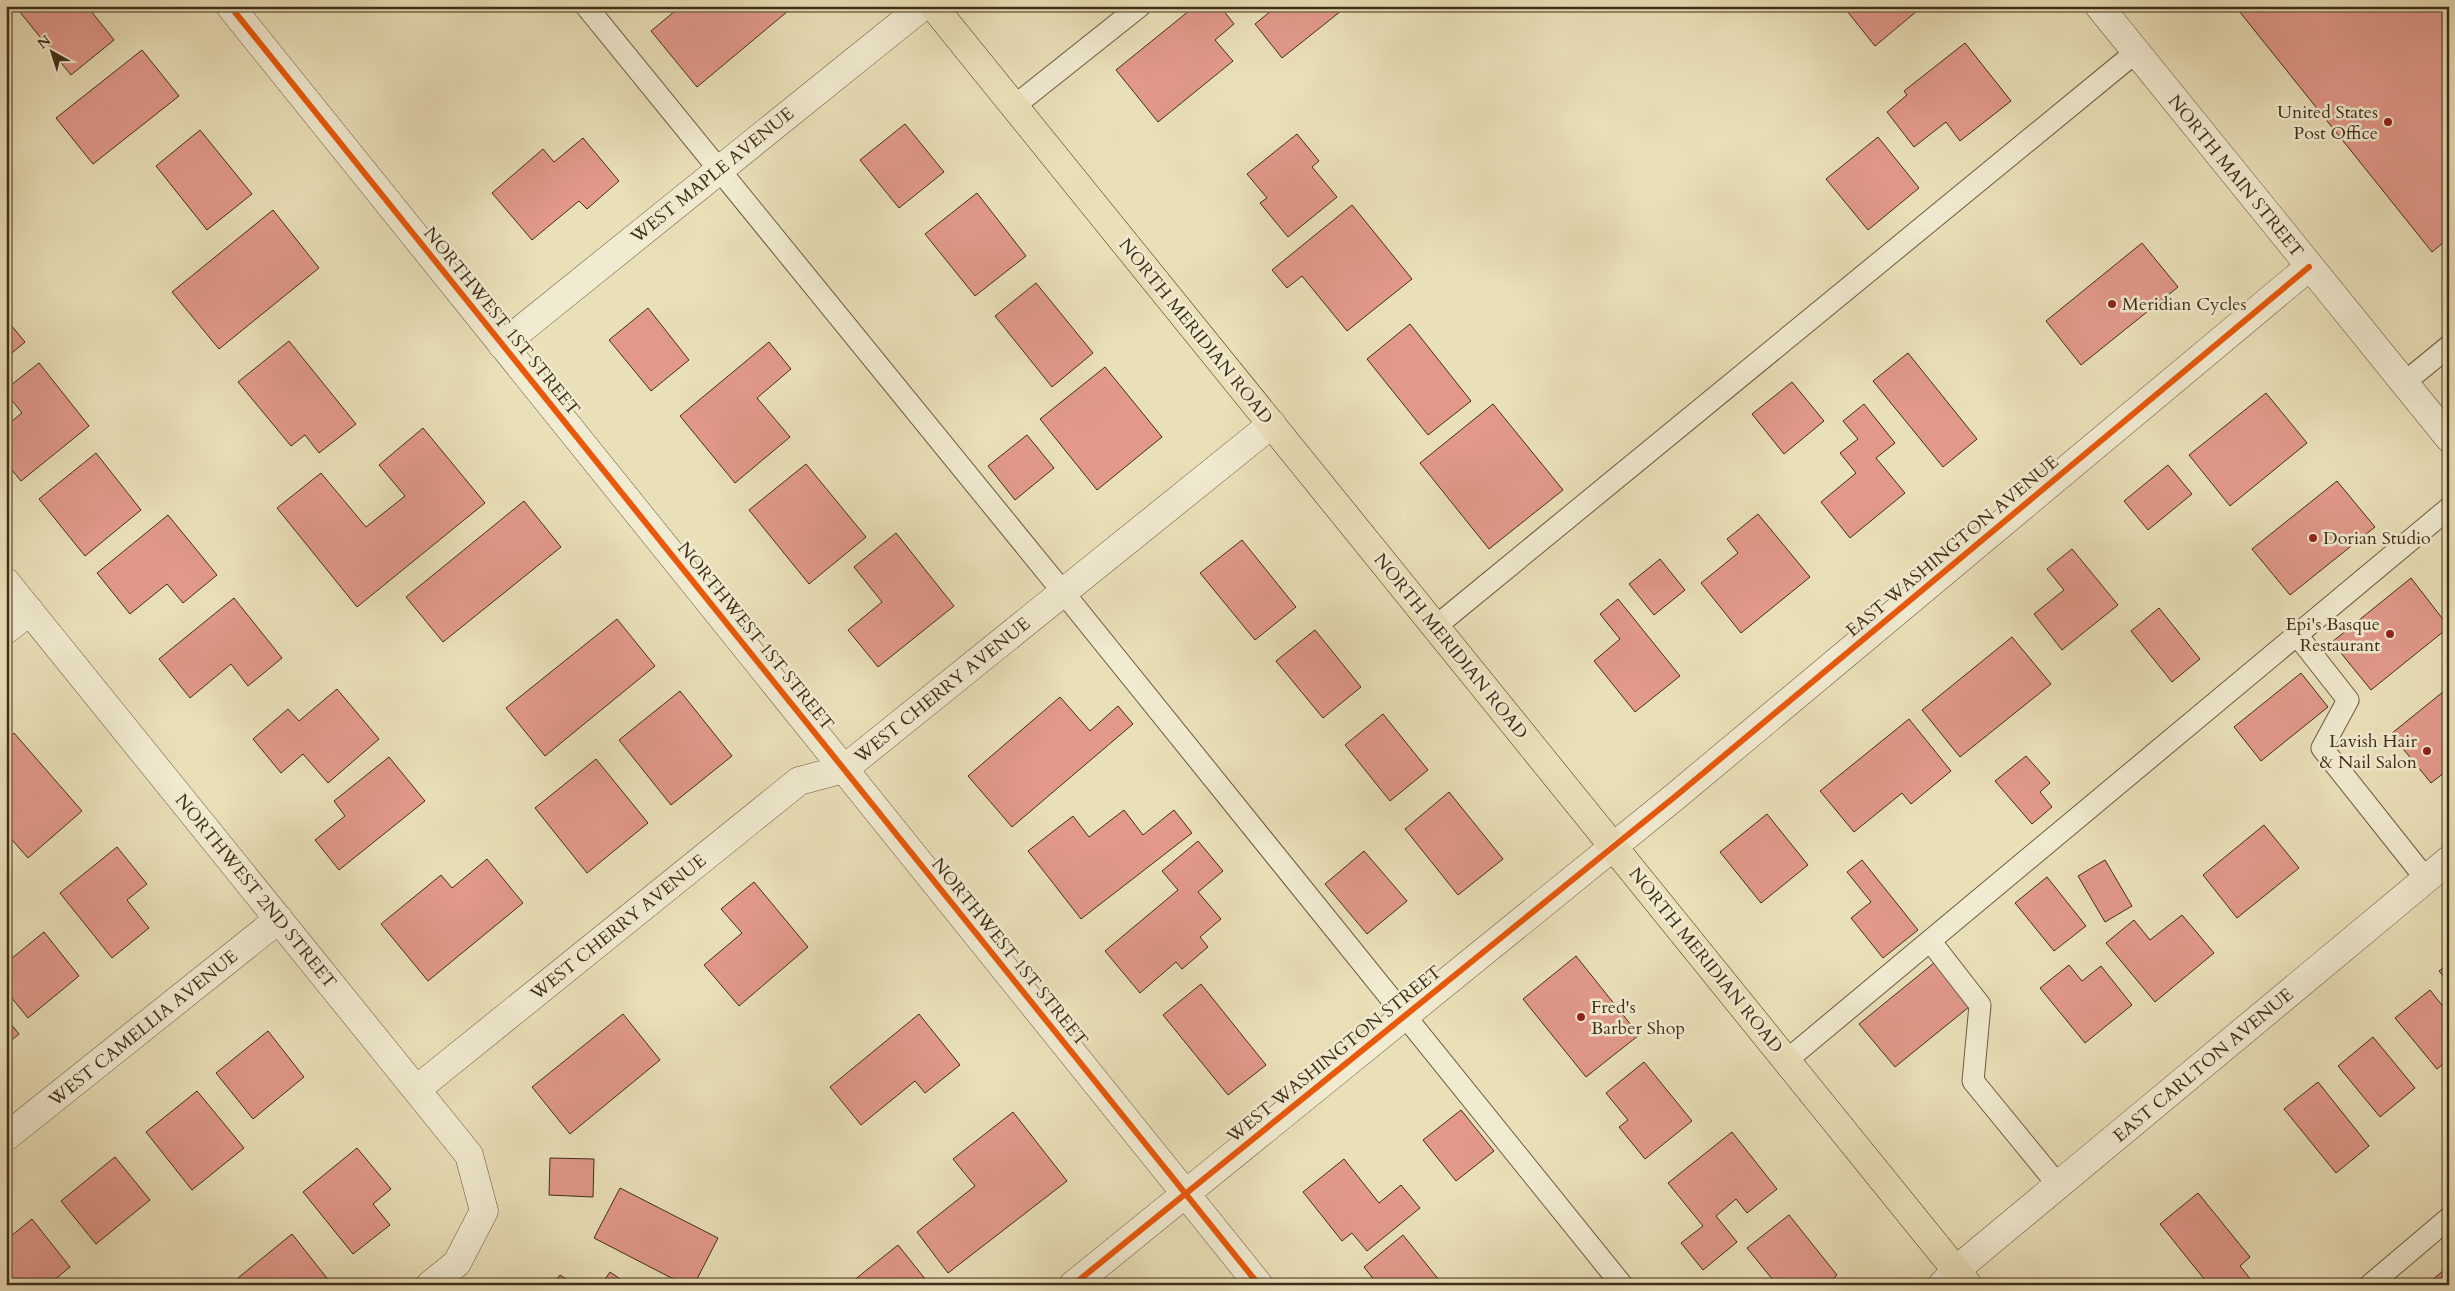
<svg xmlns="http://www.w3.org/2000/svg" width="2455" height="1291" font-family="Cardo,serif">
  <rect width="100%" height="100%" fill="#eae0b8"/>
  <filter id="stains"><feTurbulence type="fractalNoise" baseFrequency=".004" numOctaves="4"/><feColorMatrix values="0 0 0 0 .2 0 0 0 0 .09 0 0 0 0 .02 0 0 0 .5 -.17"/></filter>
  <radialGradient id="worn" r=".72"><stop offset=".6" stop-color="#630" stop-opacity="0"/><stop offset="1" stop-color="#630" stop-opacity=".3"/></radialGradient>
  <path fill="#e2998a" stroke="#402e18" d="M25,6H87L114,40L71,75L19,11Z
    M681,6H794L697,87L651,31Z
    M1195,6H1220L1234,24L1215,40L1233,61L1158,122L1116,70Z
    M1277,6H1338L1341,11L1282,58L1255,24Z
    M1843,6H1923L1875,46Z
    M2235,6H2449V238L2432,252Z
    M1965,43L2011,101L1960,141L1946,122L1914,147L1887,112L1907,95L1904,91Z
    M142,50L179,96L93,164L56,118Z
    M905,124L944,172L899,208L860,160Z
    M200,130L252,194L207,230L156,166Z
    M1297,134L1319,161L1312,167L1337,197L1288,237L1260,203L1267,198L1247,174Z
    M1878,137L1919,188L1868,230L1826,179Z
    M583,138L619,181L587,209L579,201L532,240L492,193L543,149L554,162Z
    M977,193L1026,256L975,296L925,234Z
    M1352,205L1412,279L1347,331L1302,276L1287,288L1272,270Z
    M273,210L319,268L219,349L172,292Z
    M2142,243L2178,287L2081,365L2046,321Z
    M1036,283L1093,353L1052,387L995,316Z
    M648,308L689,360L651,391L609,340Z
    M6,319L25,342L6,358Z
    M1410,324L1471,401L1428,435L1367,359Z
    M289,341L356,424L319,453L305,435L291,446L238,382Z
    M769,342L791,369L757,398L790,437L735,483L680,416Z
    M1908,353L1977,439L1943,467L1873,381Z
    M39,363L89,426L21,481L6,463V426L22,413L6,393V389Z
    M1105,367L1162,437L1097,490L1040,419Z
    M1792,382L1824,421L1784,454L1752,414Z
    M2266,393L2307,443L2230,506L2189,455Z
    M1493,404L1563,490L1489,549L1420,463Z
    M1864,404L1895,443L1876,458L1905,493L1850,538L1821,502L1856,473L1840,453L1858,439L1843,421Z
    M423,428L485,503L357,607L277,508L321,473L366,527L405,496L379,465Z
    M1027,435L1054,468L1015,500L988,466Z
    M96,453L141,510L85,556L39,499Z
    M806,464L866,537L809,584L749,510Z
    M2168,465L2192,494L2148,530L2124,501Z
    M2337,481L2375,527L2290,595L2252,549Z
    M524,501L561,547L443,642L406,597Z
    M1758,514L1810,577L1741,633L1701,583L1738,553L1727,539Z
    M168,515L217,575L183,603L167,584L130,614L97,573Z
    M896,533L954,606L878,667L848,630L882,602L854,567Z
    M1242,540L1296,607L1255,640L1200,573Z
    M2072,549L2118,605L2062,650L2034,614L2064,590L2047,569Z
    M1660,559L1685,590L1654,615L1629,584Z
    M2411,578L2449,627L2371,690L2332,642Z
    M234,598L282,658L248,686L231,664L190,698L159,659Z
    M1618,599L1680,676L1635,712L1594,661L1620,639L1600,614Z
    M2159,608L2200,659L2172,682L2131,631Z
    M617,619L655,666L545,756L506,708Z
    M1315,630L1361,687L1323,718L1276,661Z
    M2012,637L2051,684L1960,757L1922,710Z
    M2301,673L2328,707L2261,761L2234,727Z
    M2449,687V769L2431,783L2391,734Z
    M337,689L379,739L328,783L303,754L281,773L253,739L288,709L299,721Z
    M680,691L732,756L671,805L619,740Z
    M1060,697L1090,731L1118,706L1133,724L1012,827L968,776Z
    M1383,714L1428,770L1390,801L1345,745Z
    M1909,719L1951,771L1911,804L1902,793L1854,832L1820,791Z
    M14,733L82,811L28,858L6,833V740Z
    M2026,756L2050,783L2040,792L2052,807L2032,824L1995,781Z
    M389,757L425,801L339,870L315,840L345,816L334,801Z
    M596,759L648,823L587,873L535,808Z
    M1449,792L1503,859L1458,895L1405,829Z
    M1124,810L1143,835L1174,810L1192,833L1081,919L1028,851L1073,816L1089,837Z
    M1767,814L1808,865L1761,903L1720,852Z
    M2264,825L2299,868L2237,918L2203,875Z
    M1198,841L1223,871L1198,892L1221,919L1200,937L1208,947L1182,969L1176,962L1140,993L1105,951L1178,890L1162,871Z
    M117,847L147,884L127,900L149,928L112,958L60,893Z
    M1364,851L1407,901L1367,934L1325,884Z
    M487,859L523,903L428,981L381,924L441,875L452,888Z
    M1862,860L1918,930L1883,958L1851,918L1871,902L1847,872Z
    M2105,860L2132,906L2105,922L2078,876Z
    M2047,877L2086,926L2054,951L2015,903Z
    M754,882L808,947L739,1006L704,965L742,933L721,909Z
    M2182,915L2214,953L2155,1002L2106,943L2134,920L2150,940Z
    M44,932L79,976L28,1018L6,991V963Z
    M1576,956L1639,1035L1586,1077L1523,999Z
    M1934,963L1969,1007L1895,1067L1859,1024Z
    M2449,963V983L2439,971Z
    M2069,965L2082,981L2101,966L2132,1005L2085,1043L2040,988Z
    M1201,984L1266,1065L1228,1095L1163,1015Z
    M2430,990L2449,1014V1059L2437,1069L2395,1018Z
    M623,1014L660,1060L570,1134L532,1087Z
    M919,1014L960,1065L925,1093L915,1081L861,1125L830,1087Z
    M6,1018L19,1034L6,1045Z
    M268,1031L304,1077L253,1119L216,1073Z
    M2373,1037L2415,1088L2380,1117L2338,1066Z
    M1644,1062L1692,1121L1645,1159L1619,1127L1628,1120L1606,1093Z
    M2318,1082L2369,1146L2336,1173L2284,1109Z
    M197,1091L244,1148L192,1190L146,1132Z
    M1461,1110L1494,1151L1456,1181L1423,1140Z
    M1013,1112L1067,1181L948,1273L917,1232L975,1186L953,1159Z
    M1732,1132L1777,1189L1747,1213L1736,1199L1716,1216L1737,1242L1703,1270L1681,1243L1703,1226L1668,1183Z
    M357,1148L391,1189L373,1204L390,1225L353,1254L303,1192Z
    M115,1157L150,1200L96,1244L61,1201Z
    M550,1158L594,1159L593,1197L549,1195Z
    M1344,1159L1379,1203L1401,1185L1420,1208L1367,1251L1352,1233L1342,1241L1303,1192Z
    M620,1188L718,1238L694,1285H685L594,1238Z
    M2198,1193L2250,1257L2240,1266L2255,1285H2209L2160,1224Z
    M1789,1215L1837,1275L1826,1285H1777L1747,1248Z
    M32,1219L70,1267L48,1285H6V1240Z
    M292,1234L330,1282L326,1285H244L238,1278Z
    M1403,1235L1443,1285H1378L1364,1267Z
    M898,1245L930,1285H848Z
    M2449,1266V1285H2426Z
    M610,1272L629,1285H601Z
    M560,1275L575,1285H553Z"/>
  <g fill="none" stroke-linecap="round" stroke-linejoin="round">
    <g stroke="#6a5a40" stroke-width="23">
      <path id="service" d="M586,6L1063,592L1622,1285
        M1013,107L1140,6
        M2404,383L2449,346
        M1435,627L2136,52
        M2297,635L2348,700L2322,748L2426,879
        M1931,942L1980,1005L1973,1081L2058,1185
        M1787,1060L2449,508
        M2370,1285L2449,1218"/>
    </g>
    <g stroke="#6a5a40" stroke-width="29">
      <path id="minor" d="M230,6L1259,1285
        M502,345L923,6
        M6,582L469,1155L484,1211L457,1263L430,1285
        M6,630L30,611
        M417,1089L799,781L844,769L1272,424
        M6,1137L279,919
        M1073,1285L1677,795L2309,267
        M1942,1285L1956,1270L2449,860"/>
    </g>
    <g stroke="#6a5a40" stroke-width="29">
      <path id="tertiary" d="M2099,6L2449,438"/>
    </g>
    <g stroke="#402e18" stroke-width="29">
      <path id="primary" d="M933,6L1968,1285"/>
    </g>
    <use href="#service" stroke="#f1ebd1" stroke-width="21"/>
    <use href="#minor" stroke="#f1ebd1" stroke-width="28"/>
    <use href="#tertiary" stroke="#f1ebd1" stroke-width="28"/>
    <use href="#primary" stroke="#eae0b8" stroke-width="28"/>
    <g stroke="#f1ebd1" stroke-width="9">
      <path id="cycleway" d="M230,6L1259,1285
        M1073,1285L1677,795L2309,267"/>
    </g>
    <use href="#cycleway" stroke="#e8590c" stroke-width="6"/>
  </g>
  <g fill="#8f2418" stroke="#f1ebd1" stroke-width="2">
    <circle cx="2388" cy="122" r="5"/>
    <circle cx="2112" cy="304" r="5"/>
    <circle cx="2313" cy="538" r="5"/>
    <circle cx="2390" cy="634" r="5"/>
    <circle cx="2427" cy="751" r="5"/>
    <circle cx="1581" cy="1017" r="5"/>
  </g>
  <g text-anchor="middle" stroke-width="5" stroke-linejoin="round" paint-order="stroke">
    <g font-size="18" fill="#402e18" stroke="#f1ebd1" text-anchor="end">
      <text x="2378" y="118">United States<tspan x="2378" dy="21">Post Office</tspan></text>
      <text x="2122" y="310" text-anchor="start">Meridian Cycles</text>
      <text x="2323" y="544" text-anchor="start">Dorian Studio</text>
      <text x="2380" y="630">Epi's Basque<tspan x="2380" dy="21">Restaurant</tspan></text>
      <text x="2417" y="747">Lavish Hair<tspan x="2417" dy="21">&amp; Nail Salon</tspan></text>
      <text x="1591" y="1013" text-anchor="start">Fred's<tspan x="1591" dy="21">Barber Shop</tspan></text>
    </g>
    <g font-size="18" fill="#402e18" stroke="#f1ebd1">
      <text transform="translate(712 175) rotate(-39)" y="6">WEST MAPLE AVENUE</text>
      <text transform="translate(2236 176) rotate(51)" y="6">NORTH MAIN STREET</text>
      <text transform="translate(502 321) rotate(51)" y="6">NORTHWEST 1ST STREET</text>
      <text transform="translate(1196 331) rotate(51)" y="6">NORTH MERIDIAN ROAD</text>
      <text transform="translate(1952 546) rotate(-40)" y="6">EAST WASHINGTON AVENUE</text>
      <text transform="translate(756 636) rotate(51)" y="6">NORTHWEST 1ST STREET</text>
      <text transform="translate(1451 646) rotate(51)" y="6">NORTH MERIDIAN ROAD</text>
      <text transform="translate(942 690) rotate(-39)" y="6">WEST CHERRY AVENUE</text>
      <text transform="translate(256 891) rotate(51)" y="6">NORTHWEST 2ND STREET</text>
      <text transform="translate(618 927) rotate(-39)" y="6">WEST CHERRY AVENUE</text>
      <text transform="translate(1010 952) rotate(51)" y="6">NORTHWEST 1ST STREET</text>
      <text transform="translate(1706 960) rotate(51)" y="6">NORTH MERIDIAN ROAD</text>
      <text transform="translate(143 1028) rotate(-39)" y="6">WEST CAMELLIA AVENUE</text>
      <text transform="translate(1334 1054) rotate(-39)" y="6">WEST WASHINGTON STREET</text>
      <text transform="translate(2203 1065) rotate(-40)" y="6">EAST CARLTON AVENUE</text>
    </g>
  </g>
  <rect width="2455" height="1291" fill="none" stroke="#eae0b8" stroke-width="25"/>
  <rect x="8" y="8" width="2440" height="1276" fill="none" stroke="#402e18" stroke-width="2.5"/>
  <rect x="12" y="12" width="2430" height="1266" fill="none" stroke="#402e18"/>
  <g transform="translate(52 52) rotate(321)" stroke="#f1ebd1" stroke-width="4" paint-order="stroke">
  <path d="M0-4L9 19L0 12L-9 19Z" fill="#402e18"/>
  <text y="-8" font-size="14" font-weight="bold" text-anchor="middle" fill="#402e18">N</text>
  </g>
  <rect width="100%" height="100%" filter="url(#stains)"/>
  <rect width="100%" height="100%" fill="url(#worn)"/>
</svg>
